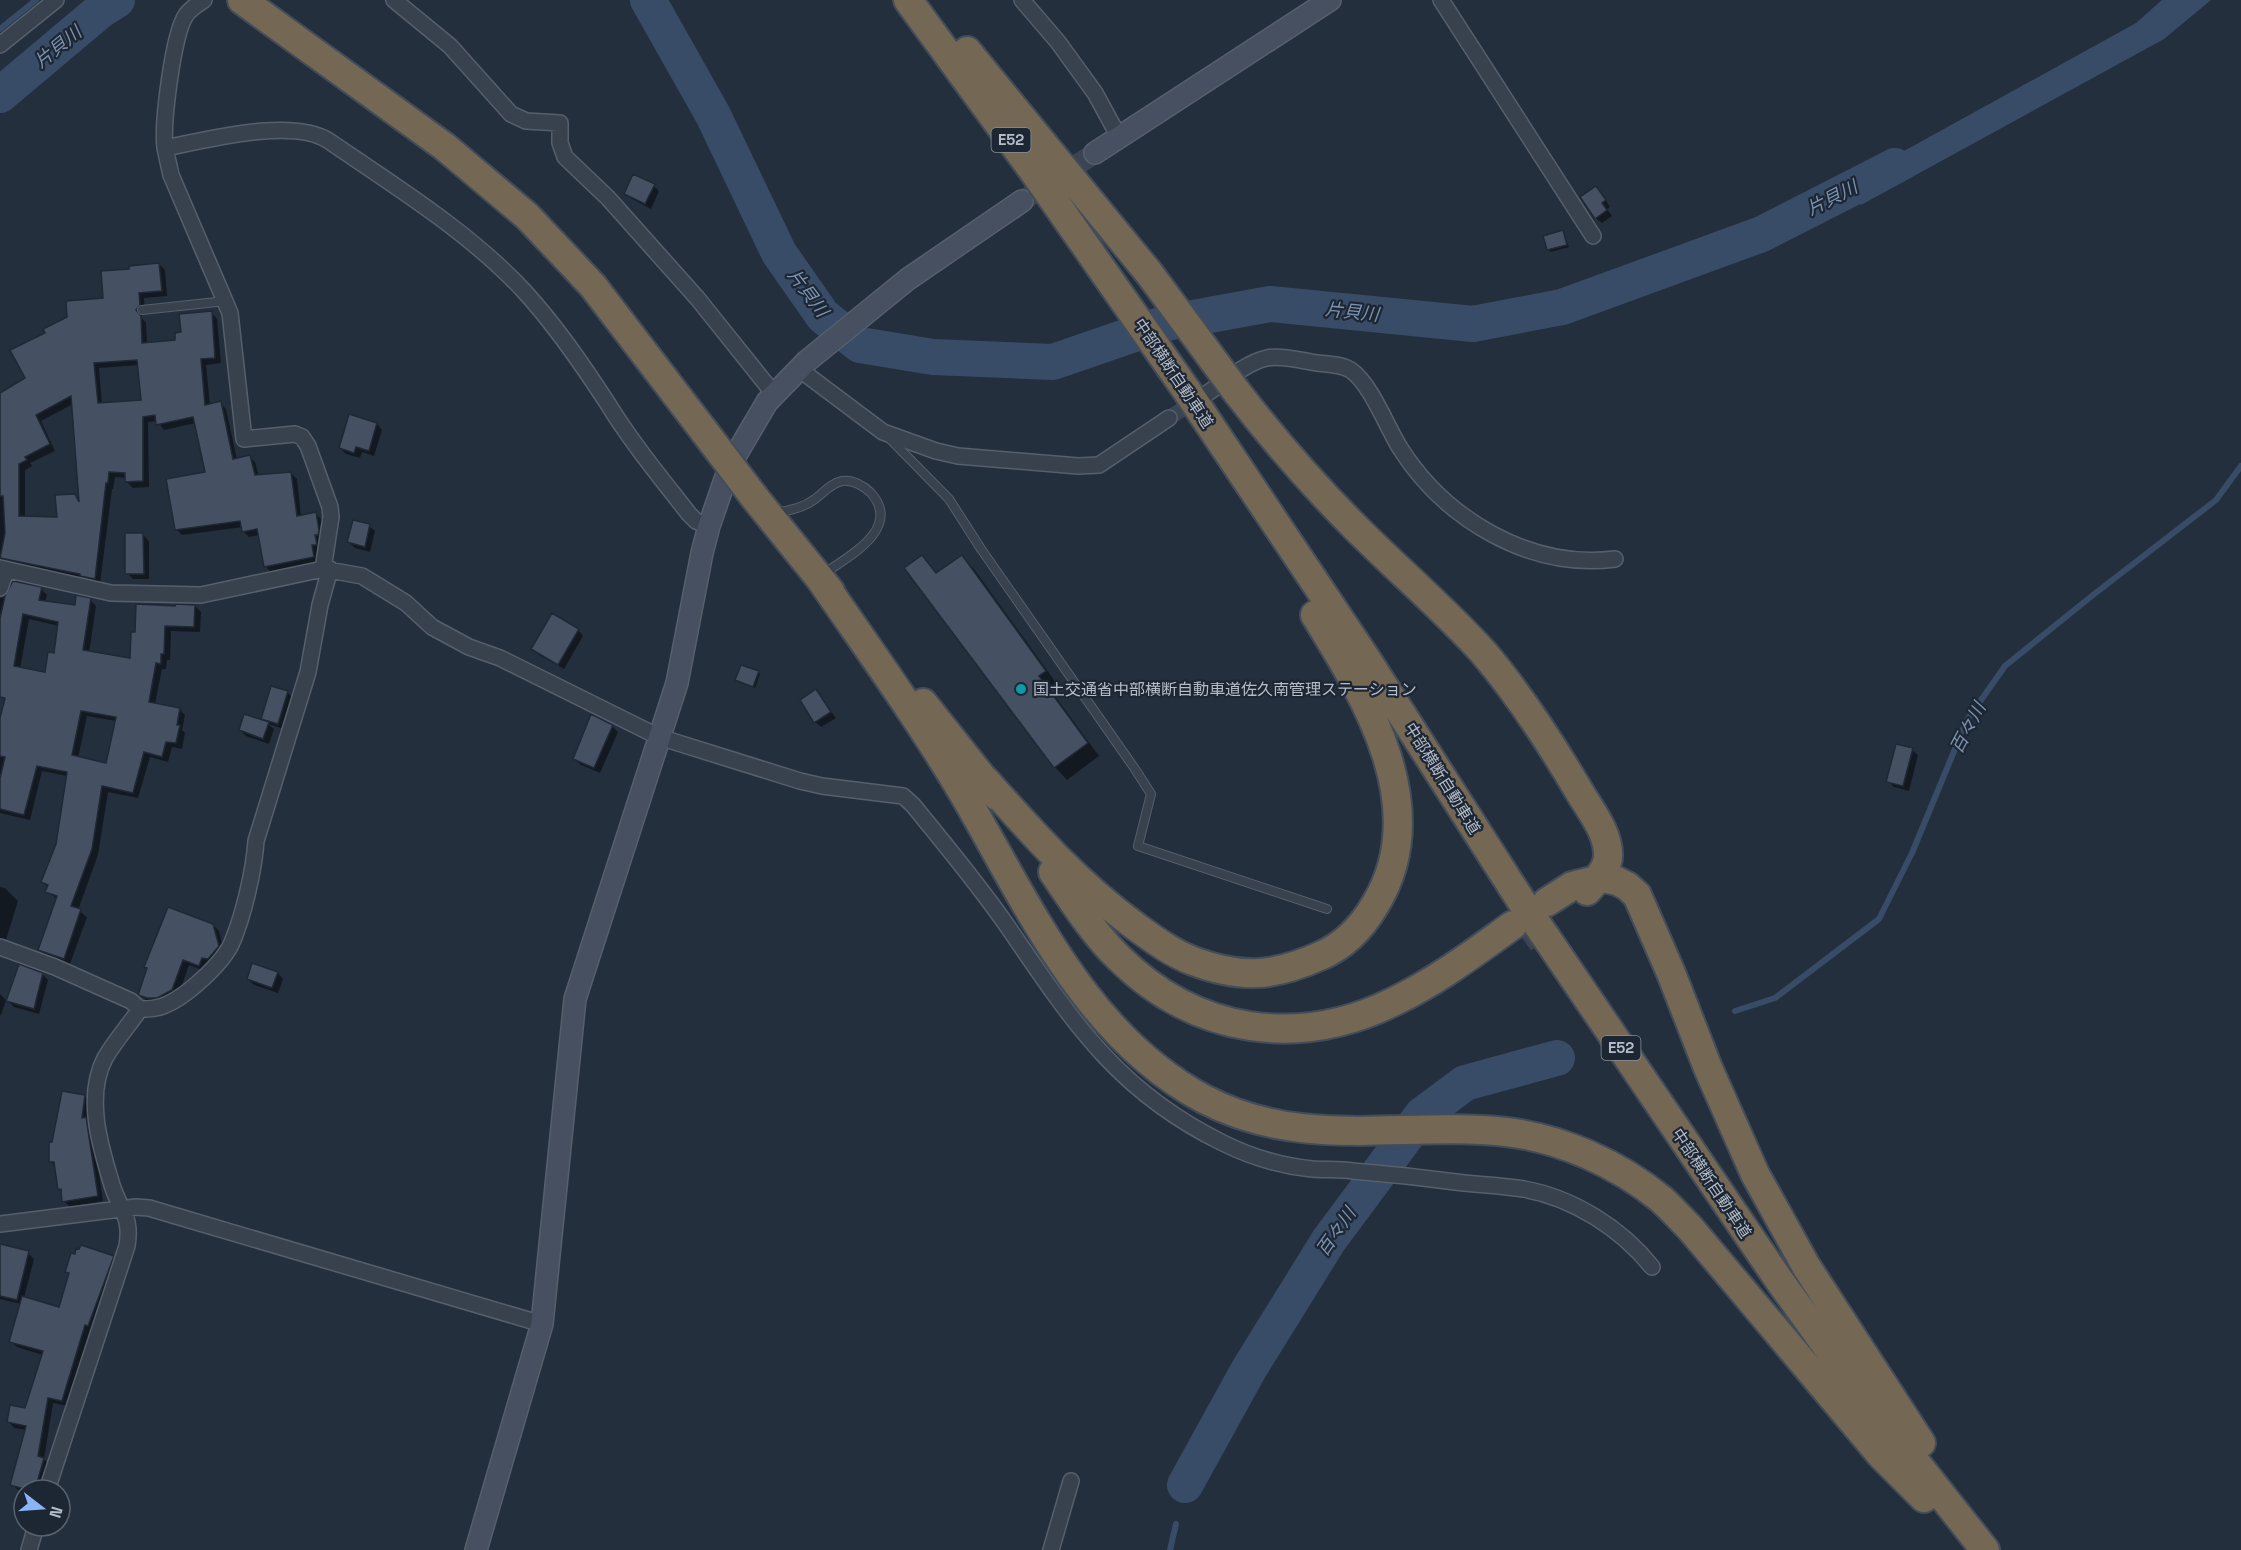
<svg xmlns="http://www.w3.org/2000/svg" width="2241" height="1550" font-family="'Space Grotesk','Noto Sans JP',sans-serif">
  <rect width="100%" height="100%" fill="#242f3e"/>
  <path fill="#394c67" d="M2162,0H2211L2164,39L1861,205L1846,183L2136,23Z"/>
  <path fill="#0007" fill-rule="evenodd" d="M654,186L659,191L651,209L632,199L626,193Z
    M1602,194L1610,207L1607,209L1612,216L1602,223L1596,218Z
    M1563,232L1569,247L1551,252L1549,250Z
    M159,264L165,270L167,296L144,298L145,311L141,317L146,323L147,344L177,341L182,333L211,312L217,319L221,363L206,365L210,405L220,403L226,409L237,460L249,456L255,462L259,476L291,473L297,479L301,516L316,514L322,520L325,537L322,550L318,551L320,562L271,572L265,566L259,535L249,537L243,531V527L182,535L176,529L206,473L196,423L164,430L157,421L148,422L149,487L133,488L127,482V478L115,477L113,489H112L100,584L85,579L9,564L0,566V393L27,379L47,333L105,299L131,270ZM139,365L143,401L102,405L99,368ZM73,404L81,502L75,495L58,519L25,518V470L32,466L30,463L55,451L41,421Z
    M350,416L377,424L382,430L374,456L362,452L360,458L346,454L340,448Z
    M369,526L375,531L370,552L355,548L349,542Z
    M143,535L149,541V579H133L127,573Z
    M922,557L938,574L961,557L974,569L1057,684L1050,689L1099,756L1067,780L1055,767L906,568Z
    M41,589L47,595L45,602L76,607L90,600L96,606L89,653L131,660L132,634L195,606L201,612L200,632L171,631L170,660H167L166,669H162L155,704L179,709L185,715L182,730L185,733L182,749L172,747L168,762L150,757L138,798L108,792L98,855L78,910L87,917L70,964L46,956L40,950L57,899L47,891L48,887L43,882L57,844L67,776L42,771L30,820L0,813V724L12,674L0,672V598ZM29,619L59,626L55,654L46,674L20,669ZM87,716L116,721L107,765L78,758Z
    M578,630L583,636L564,669L539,655L533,649Z
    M758,672L760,674L755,688L737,680Z
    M816,691L836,718L821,727L815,722Z
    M287,692L293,698L284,729L268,724L274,729L269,744L246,736L240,730L245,716L269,724L263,718Z
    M592,716L612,726L618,732L600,773L581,765L575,759Z
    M1912,750L1918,755L1909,791L1894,787L1888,781Z
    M0,887L5,888L18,901L5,943L0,945Z
    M213,925L219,931L224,952L214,964L208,963L205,971L189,965L178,996L154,1003L146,1000L140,994L148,969L145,966Z
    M278,973L283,979L278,993L254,985L248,979Z
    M42,974L48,980L39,1014L14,1007L8,1001Z
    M0,994L6,1000L1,1015H0Z
    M85,1097L91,1103L88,1121L92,1125L103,1201L70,1207L64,1201L63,1193L59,1189L56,1168L50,1161L54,1144Z
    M0,1245L28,1253L34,1259L24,1298L60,1308L70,1275L66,1272L113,1257L119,1263L94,1331L91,1330L68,1406L53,1403L44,1459L49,1465L42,1490H24V1492L18,1490L12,1484L27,1430L14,1428L9,1422L27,1409L43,1355L17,1347L11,1341L21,1304L0,1299Z"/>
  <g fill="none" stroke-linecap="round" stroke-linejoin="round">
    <path stroke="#394c67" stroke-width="6" d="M0,29L36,0
      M1735,1011L1775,998L1879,919L1912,853L1967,720L2005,666L2093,595L2216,500L2241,466
      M1170,1550L1176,1524"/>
    <path stroke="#394c67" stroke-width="36" d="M648,0L713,115L779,253L823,316L860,345L933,357L1053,362L1166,323L1270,304L1473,324L1562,307L1762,234L1895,166
      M0,95L101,10L117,0
      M1185,1485L1249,1369L1329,1240L1422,1115L1465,1083L1557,1058"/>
  </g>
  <path fill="#455162" stroke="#1f2835" stroke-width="1.5" fill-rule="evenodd" d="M633,174L655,184L645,204L624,194Z
    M1596,186L1606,200L1602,203L1607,210L1595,219L1580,197Z
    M1563,230L1567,245L1547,250L1543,236Z
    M159,263L162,291L139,293L140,305L136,310L141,316L142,343L175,340V333L181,332L179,314L212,311L215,358L201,359L205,405L221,401L233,459L250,455L255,475L291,472L297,516L316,512L319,530L318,535H315L317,545H312L314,557L264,567L257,529L242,532L240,521L175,530L166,479L205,472L193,417L156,425L155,415L143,417V481L125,482V473L109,472L108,483H106L95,579L80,576V574L0,558L5,533L3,496H0V393L25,378L10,350L45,333L43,329L67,317L66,301L103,298L101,271L129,269V266ZM137,360L141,400L98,403L94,363ZM71,396L79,502L75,494L55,495L57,517L19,516V464L27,460L25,457L50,444L36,415Z
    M349,414L377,423L369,451L356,447L354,453L339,448Z
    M353,520L370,524L365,547L347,542Z
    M125,533H143L144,574H125Z
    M922,555L936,573L962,555L1046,671L1039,676L1088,743L1054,768L904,568Z
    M13,581L42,587L39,600L75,605L76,595L91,598L83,650L130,658L131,632H135L136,604L175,606V604L195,605L194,627L165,626L164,654H161V664L156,663L149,702L180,708L177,725H180L176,743L166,742L162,757L144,752L133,793L102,786L92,849L71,906L81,909L64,959L38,950L57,896L45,892L48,885L41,882L56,844L67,772L37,766L24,815L0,809V778L5,757L0,756V718L5,698L0,697V618L5,596ZM23,614L58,622L54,653L48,652L45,672L14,666ZM81,711L116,717L106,763L72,755Z
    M552,613L579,629L558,665L531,649Z
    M741,665L759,671L753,687L735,680Z
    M271,686L288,691L278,724L261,719Z
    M816,689L831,712L814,723L800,700Z
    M244,714L269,722L263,739L239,730Z
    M591,714L613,725L594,768L573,759Z
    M1896,744L1913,748L1903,786L1886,782Z
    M168,907L213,924L219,946L208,959L202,958L199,966L183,960L172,990L157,998H147L138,995L147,968L144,967Z
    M252,963L278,972L272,988L247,979Z
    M19,964L43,973L34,1009L6,1001Z
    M62,1091L85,1095L82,1118L86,1117L98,1196L62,1202L61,1189L58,1190L54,1162H49V1142H52Z
    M0,1244L29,1251L17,1300L0,1296Z
    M81,1245L114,1256L88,1326L85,1325L62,1401L48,1398L38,1456L44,1458L35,1490H28L10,1485L26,1426L7,1422L10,1405L25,1408L43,1351L9,1342L22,1296L59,1307L69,1273L65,1272L71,1253L75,1254L76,1248L79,1249Z"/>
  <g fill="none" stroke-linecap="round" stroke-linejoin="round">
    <path stroke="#3a4453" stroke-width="15" stroke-dasharray="15 8" stroke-linecap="butt" d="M1169,418L1199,398"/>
    <path stroke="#3a4453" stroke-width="21" stroke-dasharray="21 10" stroke-linecap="butt" d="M1022,201L1095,153"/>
    <path stroke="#3a4453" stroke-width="28" stroke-dasharray="28 14" stroke-linecap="butt" d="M1523,939L1557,916"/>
    <g stroke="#565f6c" stroke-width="10">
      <path id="lane" d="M142,310L226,301
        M888,437L949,499L981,549L1135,769L1151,794L1138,846L1327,909
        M776,512C790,511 803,508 815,499C823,493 831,483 842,481C852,479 864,486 871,493C903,529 847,557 822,575"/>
    </g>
    <g stroke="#565f6c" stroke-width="18">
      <path id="street" d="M394,0L450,46L511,114L526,121L560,123V143L565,157L608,198L698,299L774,394
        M1022,0L1058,42L1095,93L1119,137
        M1441,0L1593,236
        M0,45L56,0
        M165,148C162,124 173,34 186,15C190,9 198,4 204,0
        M799,369L883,432L936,451L958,456L1078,466L1099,465L1169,418
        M1205,395C1222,383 1247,362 1267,358C1282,355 1302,361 1317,363C1328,364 1343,364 1352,371C1371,385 1387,427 1400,448C1445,519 1530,570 1615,559
        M0,568L111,593L201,595L323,569L362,576L406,603L432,627L469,647L500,658L659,737L800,781L822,786L903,796L913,805C946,846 980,886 1010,930C1073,1022 1118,1092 1223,1143C1249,1156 1282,1166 1312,1169C1326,1170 1340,1169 1353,1171C1390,1174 1427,1178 1464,1183C1484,1185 1504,1186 1524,1189C1573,1198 1621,1228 1652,1267
        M323,569L331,517L330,507L308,446L302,437L295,434L244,439L230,313L171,175L165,148C206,140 293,117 329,141C396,187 468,231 524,291C556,326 582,364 608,404C632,443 661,478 689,514L696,521L709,526
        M0,588L6,571
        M0,947L55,967L131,1001L140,1009
        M0,1224L136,1207L149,1208L542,1324
        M47,1490L127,1246C132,1216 120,1211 112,1185C100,1146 85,1096 105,1058C115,1041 129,1025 140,1009C148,1009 156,1009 163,1006C185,998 225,962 233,940C244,913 254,870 256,841L308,672L320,605L330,569
        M29,1550L36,1526
        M1051,1550L1071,1481"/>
    </g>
    <g stroke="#565f6c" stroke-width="24">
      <path id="secondary" d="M1095,153L1330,0
        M476,1550L542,1324L575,999L677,683L702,553L709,526L730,465L767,402L807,361L908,279L1022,201"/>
    </g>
    <g stroke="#434c59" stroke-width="32">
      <path id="highway" d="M242,0L445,147L527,216L593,286L704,431
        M908,0L1034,172L1187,391L1367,660L1520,899L1779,1280L1853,1383L1985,1550
        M967,51L1149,273
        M1236,391C1273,439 1313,485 1356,528C1398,570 1443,608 1483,652C1520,695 1550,742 1579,791C1590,810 1609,833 1608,856C1608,870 1595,881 1587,891
        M755,498L830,591
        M819,577C867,647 920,720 963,793C1028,904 1085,1036 1204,1099C1303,1151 1402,1121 1506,1132C1561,1138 1618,1164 1661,1199C1671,1208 1681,1219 1690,1228L1881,1455L1924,1498
        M923,703L997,796
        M986,781C1032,833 1078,884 1135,926C1153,939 1172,953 1193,961C1241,979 1273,977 1320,956C1344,946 1362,927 1375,905C1434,809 1367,699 1315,615
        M1053,872C1073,901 1093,933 1119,958C1196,1034 1299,1049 1395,1001C1437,981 1475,952 1513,925
        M1547,902L1572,886L1604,878L1617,881L1627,886L1637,895L1671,973L1708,1068L1755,1174L1806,1266L1921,1443"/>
    </g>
    <use href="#lane" stroke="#38414e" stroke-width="8"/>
    <use href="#street" stroke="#38414e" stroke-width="15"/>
    <use href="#secondary" stroke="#465061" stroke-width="21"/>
    <use href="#highway" stroke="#746855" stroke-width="28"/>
    <g stroke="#434c59" stroke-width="32" stroke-linecap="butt">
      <path id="highway-bridge" d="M1149,273L1236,391
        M704,431L755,498"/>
    </g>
    <use href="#highway-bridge" stroke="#746855" stroke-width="28"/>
  </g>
  <circle fill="#0f9aa8" stroke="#1d2633" stroke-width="2" cx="1021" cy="689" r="6"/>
  <g text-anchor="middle" stroke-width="4.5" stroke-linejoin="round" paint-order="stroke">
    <g fill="#1d2633" stroke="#878f9c" stroke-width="1.5">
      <rect x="991.5" y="128" width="39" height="24" rx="4.5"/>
      <rect x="1601.5" y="1036" width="39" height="24" rx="4.5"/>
    </g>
    <g font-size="15" font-weight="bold" fill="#b4bcc9">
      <text x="1011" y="145">E52</text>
      <text x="1621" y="1053">E52</text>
    </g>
    <g font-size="16" fill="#b4bcc9" stroke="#1d2633">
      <text transform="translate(1174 373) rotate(56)" y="6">中部横断自動車道</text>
      <text transform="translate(1443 778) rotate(58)" y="6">中部横断自動車道</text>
      <text transform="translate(1712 1183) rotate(56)" y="6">中部横断自動車道</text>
    </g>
    <g font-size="16" fill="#b4bcc9" stroke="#1d2633" text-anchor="start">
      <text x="1033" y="695">国土交通省中部横断自動車道佐久南管理ステーション</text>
    </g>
    <g font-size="18" font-style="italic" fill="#7c92b1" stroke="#1d2633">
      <text transform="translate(58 47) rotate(-39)" y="6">片貝川</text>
      <text transform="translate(1832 198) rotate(-27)" y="6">片貝川</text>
      <text transform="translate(808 293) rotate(53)" y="6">片貝川</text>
      <text transform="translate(1352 312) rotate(6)" y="6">片貝川</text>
      <text transform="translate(1968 728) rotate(-62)" y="6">百々川</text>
      <text transform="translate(1336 1232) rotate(-55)" y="6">百々川</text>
    </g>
  </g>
  <g transform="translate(42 1508) rotate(107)"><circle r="28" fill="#1d2633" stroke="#59626f" stroke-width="1.5"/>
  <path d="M0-4.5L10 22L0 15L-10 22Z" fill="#8ab4f8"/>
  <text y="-9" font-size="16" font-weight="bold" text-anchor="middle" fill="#b4bcc9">N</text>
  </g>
</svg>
